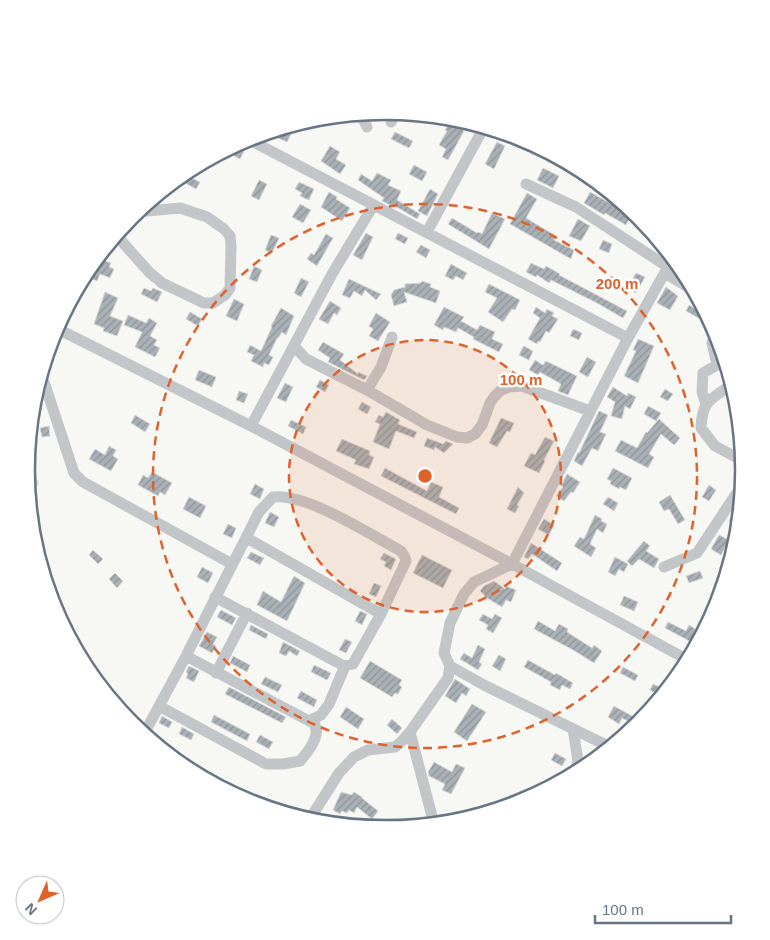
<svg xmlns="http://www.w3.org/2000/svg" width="770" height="940" font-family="Helvetica,sans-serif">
  <defs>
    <pattern id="building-hatch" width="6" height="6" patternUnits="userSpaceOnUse" patternTransform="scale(1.25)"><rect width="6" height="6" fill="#a9b1b6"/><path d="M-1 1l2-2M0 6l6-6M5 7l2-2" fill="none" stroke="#8d959a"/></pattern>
  </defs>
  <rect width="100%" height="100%" fill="#f7f7f4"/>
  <path fill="#d8ded5" d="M27,477L39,481L30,505Z"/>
  <path fill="url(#building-hatch)" stroke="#d8d8d6" d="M453,118L458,119L456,126L464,131L448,160L442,157L446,149L439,145L447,131L445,130Z
    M296,124L287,142L267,133L276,130Z
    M395,132L413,141L409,148L391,139Z
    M497,142L505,146L494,169L485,164Z
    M234,146L244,151L240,159L225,151Z
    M330,146L340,152L336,159L346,165L340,174L321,161Z
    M414,165L427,172L422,181L409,174Z
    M543,168L559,176L553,188L537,180Z
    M377,173L391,180L388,185L401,191L397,200L420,214L417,219L395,206L394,207L382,201L384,198L358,180L361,174L372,181Z
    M183,174L200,182L196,189L180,180Z
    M259,180L267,184L259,200L251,196Z
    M299,182L314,189L309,200L300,196L302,193L295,189Z
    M430,189L438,194L427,216L418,211Z
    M329,192L337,197L336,199L350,208L342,221L321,207Z
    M590,192L631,215L626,225L605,213L604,215L584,203Z
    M527,193L537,199L526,218L556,236L554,240L574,250L571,259L510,224Z
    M300,204L311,210L303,223L292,217Z
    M492,213L505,219L489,249L448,224L452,218L477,233L478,232L482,234Z
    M578,219L590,226L581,241L569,236Z
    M366,233L373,237L362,260L353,255Z
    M398,233L408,238L405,244L395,239Z
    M326,234L333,238L317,266L307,259L311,253L314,255Z
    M271,235L279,238L272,253L265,250Z
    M603,240L612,244L609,253L599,249Z
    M421,245L430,250L426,258L416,252Z
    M97,258L111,263L109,267L114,269L110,278L100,274L97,281L84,275Z
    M531,263L544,269L546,266L560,274L559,275L627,311L623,318L597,303L551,280L549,283L537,275L536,277L526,272Z
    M451,264L467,273L463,280L456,276L453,280L445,276Z
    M254,266L262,270L257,282L249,279Z
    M636,273L645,277L636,293L628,288Z
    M301,278L309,282L301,297L294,293Z
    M349,279L366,287L381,294L376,300L365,290L362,296L354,291L350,298L342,295Z
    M422,281L431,284L430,287L440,291L436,303L404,292L407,302L394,306L391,295L394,290L405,287V284L421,283Z
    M489,284L520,300L515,310L512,309L503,322L488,312L497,298L485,292Z
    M666,287L678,296L670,310L657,303Z
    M144,288L151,291L153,288L162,292L157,302L141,294Z
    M105,292L118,298L110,316L123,321L117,336L103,331L104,328L94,324Z
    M234,299L244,304L237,321L226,316Z
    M330,301L341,308L337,315L334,313L328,324L319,319Z
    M689,305L707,315L713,326L686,311Z
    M444,307L464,317L461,321L477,330L480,325L495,332L492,339L503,344L499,352L473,339L474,337L458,328L456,332L444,327L443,330L434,325Z
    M536,307L545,313L547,309L554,313L552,316L558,319L549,333L546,331L540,342L538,341L537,344L528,339L540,318L533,313Z
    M281,308L294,316L286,335L282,332L278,338H277L269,355L273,357L269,365L264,363L263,367L251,361L254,355L247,352L250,345L261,351L272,327L271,326Z
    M190,312L202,319L198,326L186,319Z
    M376,313L390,322L378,341L369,336L373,329L369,326Z
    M128,315L146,323L149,318L157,323L150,336L157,340L154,345L160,348L155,357L135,347L142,332L124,325Z
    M573,329L582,333L579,340L570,336Z
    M638,339L654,346L638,383L624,376L636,351L633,350Z
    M323,342L344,354L340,360L358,374V372L367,376L364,380L328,362L330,358L318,350Z
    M524,346L533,351L529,360L519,355L523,347Z
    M587,357L596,362L588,377L579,372Z
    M535,360L543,365L546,361L577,376L568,395L558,391L561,384L540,372L538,375L529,370Z
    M199,370L216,377L212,387L195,380Z
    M320,380L329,385L325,392L316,387Z
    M285,383L293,387L286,402L277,398Z
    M613,387L627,396L628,393L636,397L630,409L625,406L622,419L611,416L615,402L607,397Z
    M665,389L673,394L668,401L660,397Z
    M239,391L248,394L244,403L236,400Z
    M362,402L371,407L367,414L358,409Z
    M648,406L661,413L656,421L644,414Z
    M599,411L608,415L600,432L606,434L598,451L592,448L582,466L574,461L578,452L579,453Z
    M386,412L400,420L398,424L417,432L414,438L396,431L389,449L373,442L380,424L375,422L379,415L383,417Z
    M135,415L150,424L145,432L131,423Z
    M501,418L514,423L510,432L507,431L497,447L489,443Z
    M659,419L680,438L674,445L661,434L649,454L654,457L648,468L615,451L621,440L637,448L646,432L647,433Z
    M291,420L306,427L303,434L288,426Z
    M49,426L50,436L42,437L40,428Z
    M545,437L554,441L544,460L545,461L539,473L524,466L531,453L535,455Z
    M427,438L443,444L446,441L453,444L444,453L435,447L434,450L424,446Z
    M342,439L370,451L369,455L374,457L369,469L354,464L356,460L336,451Z
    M109,446L116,450L113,456L118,459L111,471L89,459L95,449L105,455Z
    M385,468L427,491L431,482L443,487L439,497L459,508L456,514L381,476Z
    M613,468L632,478L626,490L620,487L619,489L610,484L611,481L607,479Z
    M152,472L172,483L165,495L160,492L158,496L138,485L143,475L148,478Z
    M567,474L580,482L573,493L571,492L564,501L556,496L563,487L561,486Z
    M255,484L264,489L260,499L250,494Z
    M709,485L716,490L709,501L702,497Z
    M518,487L524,493L517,505L519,506L515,513L507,509Z
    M670,495L685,520L678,524L669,509L664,511L659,502Z
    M189,497L206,506L200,518L183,509Z
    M608,497L618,503L614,511L603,504Z
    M741,500L739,521L738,527L729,521Z
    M270,512L279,517L274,527L265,523Z
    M595,515L602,519L601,521L607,524L603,533L597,529L590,544L596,548L591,557L574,546L580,537L584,539Z
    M544,519L554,525L549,535L538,529Z
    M228,524L236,528L232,538L223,534Z
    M719,535L729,540L721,555L711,549Z
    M644,541L650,546L646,551L659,559L654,568L639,559L632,566L627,561Z
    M531,543L562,563L557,571L532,554L528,559L524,557Z
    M93,550L103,559L98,564L89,555Z
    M251,552L264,558L260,565L247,558Z
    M384,553L396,559L391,570L384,566L386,562L380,559Z
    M422,555L452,570L443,588L413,573Z
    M615,557L628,564L624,572L619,569L615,576L608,572Z
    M202,567L213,573L208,583L197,577Z
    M700,571L703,578L689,583L686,576Z
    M115,573L123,581L117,588L109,579Z
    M294,576L305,583L287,621L257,605L263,591L281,602Z
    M494,581L505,589L506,586L516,590L511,602L506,600L502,607L487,598L480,591L484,586Z
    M374,583L381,586L376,597L369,594Z
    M624,596L638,602L634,611L620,605Z
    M221,610L236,618L232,625L217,617Z
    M360,611L367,614L362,625L355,621Z
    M483,614L492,619L495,614L502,618L493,633L486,629L488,625L479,620Z
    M538,621L555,631L559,624L568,629L567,632L592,648L594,645L602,651L594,663L573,650L534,629Z
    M668,622L686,631L689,625L702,633L695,644L665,628Z
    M251,625L268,634L266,639L249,630Z
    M207,632L217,637L213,644L216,646L212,653L199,646Z
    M345,639L352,642L346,653L339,650Z
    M283,642L300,651L297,656L289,651L286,656L279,653Z
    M478,645L485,649L479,662L482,664L478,670L460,659L464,653L472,658Z
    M499,655L506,659L500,671L492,666Z
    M233,656L250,665L247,672L230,663Z
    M528,660L555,675L556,673L573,683L570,689L562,685L560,690L550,685L551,682L524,667Z
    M370,661L402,680L399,685L402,687L398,694L395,693L392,697L360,678Z
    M314,665L331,673L327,680L311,672Z
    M189,666L199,671L194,682L186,678L188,674L186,672Z
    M623,667L638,675L635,681L620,673Z
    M265,677L282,685L278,692L261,684Z
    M455,679L470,689L466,696L462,693L456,703L445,696Z
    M653,684L666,690L661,696L650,690Z
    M229,687L286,717L282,723L225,694Z
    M301,691L317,700L314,707L297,698Z
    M472,704L486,712L467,741L454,732Z
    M614,706L641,721L636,726L622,718L619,724L608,717Z
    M346,707L364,719L358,729L340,717Z
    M214,715L250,734L247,741L211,722Z
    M162,716L172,722L169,728L159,723Z
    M392,719L402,728L397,734L387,725Z
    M182,727L194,734L191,740L179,734Z
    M260,735L273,742L269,749L256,742Z
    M555,753L566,759L562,766L551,760Z
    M434,762L452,772L456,764L465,768L451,794L442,790L445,784L429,776L428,772Z
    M341,792L352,795L354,792L362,797V798L378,811L372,819L357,807L354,813L349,810L347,813L342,811L340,814L333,810Z"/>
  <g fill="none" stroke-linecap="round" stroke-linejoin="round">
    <path stroke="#c2c6c9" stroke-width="11" d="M361,114L367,127
      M391,122L396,112
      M248,139C374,206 501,271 628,338
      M526,184L576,207L668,267
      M427,232L484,127
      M116,235L149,272L162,283L204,303H213L225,295L230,288L231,246L230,236L224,229L207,217L180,208L136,212
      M665,273L693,290
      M56,328L251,426L512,564L688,660
      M294,346L306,359L367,390L427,425L457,437L467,438L475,434L482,425L490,403L494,397L500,391L509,387L522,386L590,411
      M40,378L44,382L74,473L83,482L232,564
      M732,384C711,400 702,400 701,428L715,446L743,461
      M367,390L381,367L392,337
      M706,404L702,392L703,373L717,365L712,343L716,332
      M251,426L332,274L373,206
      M247,538L381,614
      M664,567L697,553L738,491L743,480
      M216,673L247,613
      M159,706L266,764H283L300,761C308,752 323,733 313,723L186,656
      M309,721L321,715L329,704L345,666
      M573,729L578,761L575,773
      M410,732L434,824
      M144,734L186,656L259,512L273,497C307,493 369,534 401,551L405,557L406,561L381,614L353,664L344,666L215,597
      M610,747L484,685L450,666L444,653L450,623L464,594L474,582L512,564L628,338L673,258
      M306,819L313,814L339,773L354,757L368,750L395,747L402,741L410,732L448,678L450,666"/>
  </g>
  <circle cx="425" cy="476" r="136" fill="#df612c" fill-opacity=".12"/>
  <g fill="none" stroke="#df612c" stroke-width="2.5" stroke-dasharray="9 6">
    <circle cx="425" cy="476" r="136"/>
    <circle cx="425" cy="476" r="272"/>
  </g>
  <path d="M0 0H770V940H0ZM35 470a350 350 0 1 1 700 0a350 350 0 1 1-700 0Z" fill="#fff" fill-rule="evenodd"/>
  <path fill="none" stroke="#677584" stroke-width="2.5" d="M35 470a350 350 0 1 1 700 0a350 350 0 1 1-700 0Z"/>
  <circle cx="425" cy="476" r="8" fill="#df612c" stroke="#fff" stroke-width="2.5"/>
  <g font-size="15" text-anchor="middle" font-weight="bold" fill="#df612c" stroke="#fff" stroke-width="5" stroke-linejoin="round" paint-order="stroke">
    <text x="617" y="289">200 m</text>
    <text x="521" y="385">100 m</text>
  </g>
  <g transform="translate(40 900) rotate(225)"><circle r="24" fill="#ffffff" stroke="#c2c8ce"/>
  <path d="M0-4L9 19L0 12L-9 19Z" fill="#df612c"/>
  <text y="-8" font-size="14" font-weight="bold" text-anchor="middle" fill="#677584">N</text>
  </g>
  <path d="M595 915v8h136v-8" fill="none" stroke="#677584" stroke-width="2.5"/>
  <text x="602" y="915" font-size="15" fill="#677584" stroke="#ffffff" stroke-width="4" paint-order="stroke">100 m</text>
</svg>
